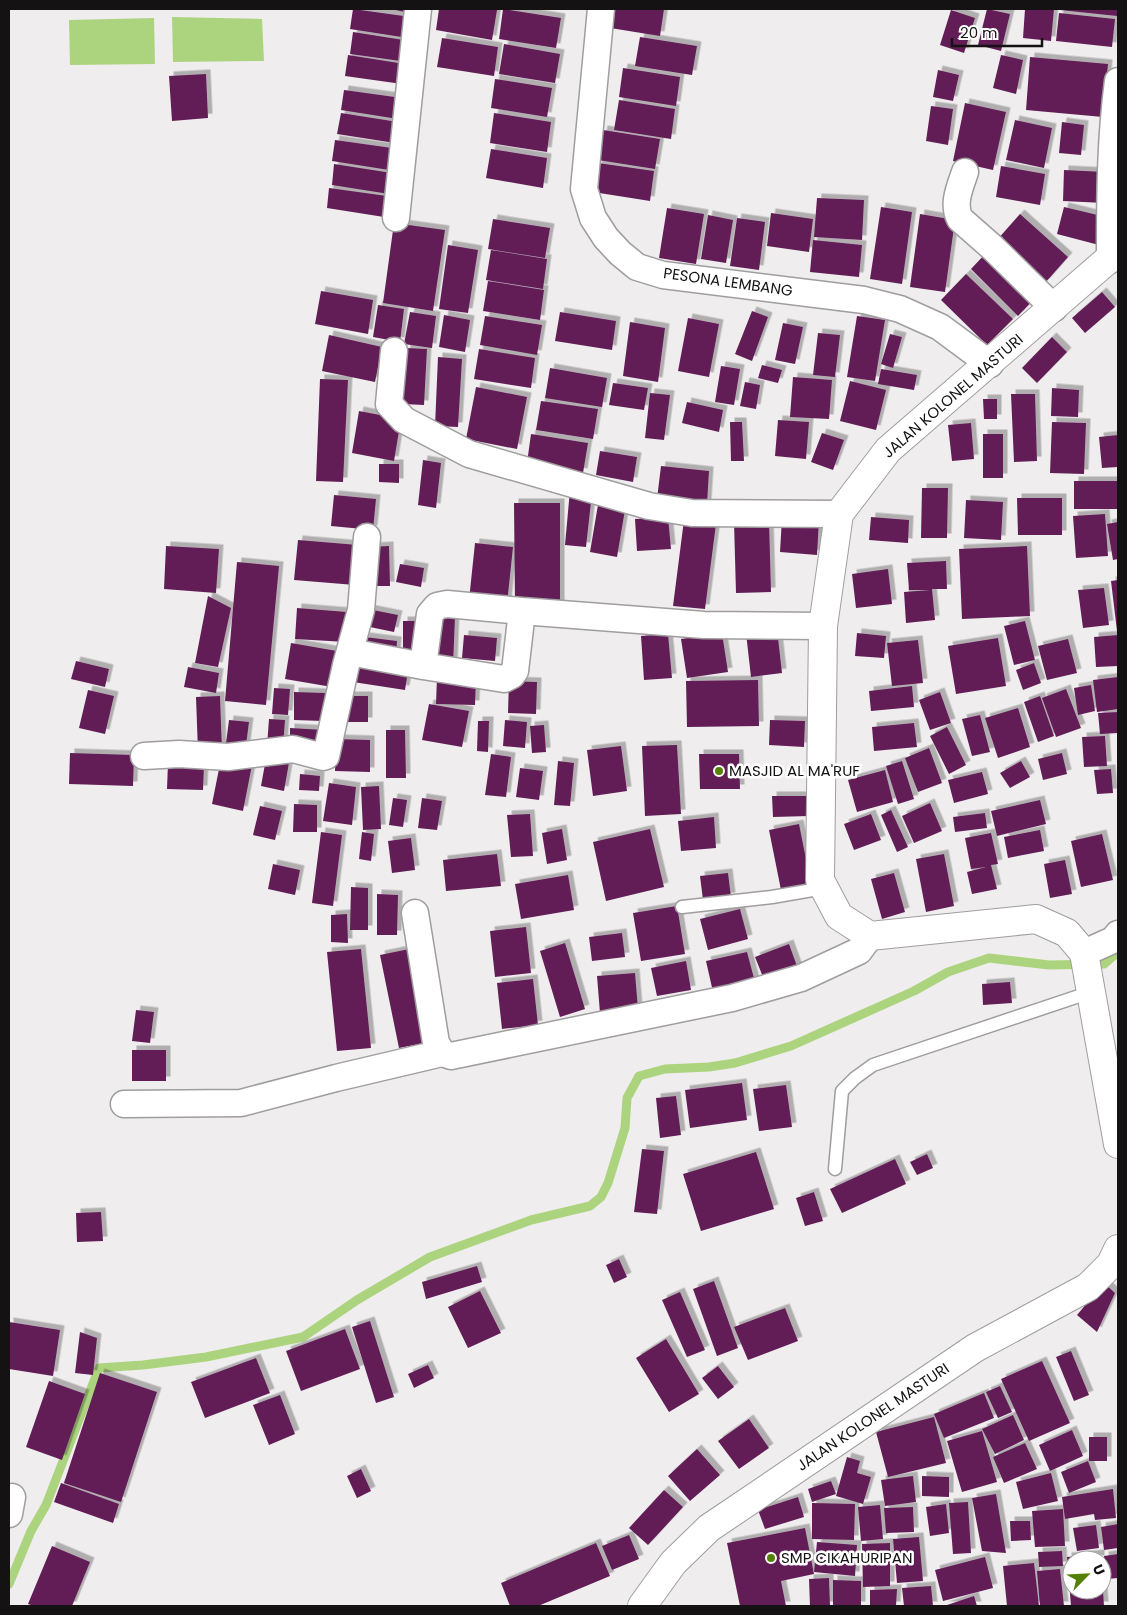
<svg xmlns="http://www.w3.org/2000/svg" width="1127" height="1615" font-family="Poppins,sans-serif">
  <defs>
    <filter id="shadow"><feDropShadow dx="4.5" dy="-4.5" stdDeviation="0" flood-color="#0004"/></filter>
  </defs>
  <rect width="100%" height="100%" fill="#f0edef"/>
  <path fill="#acd47e" d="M172,17L262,19L264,61L173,62Z
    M154,18L155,64L70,65L69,20Z"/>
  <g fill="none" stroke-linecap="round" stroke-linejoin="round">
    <path stroke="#acd47e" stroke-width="9" d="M9,1584L31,1531L46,1505L99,1368L143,1365L206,1357L303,1337L357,1300L430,1257L531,1220L590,1206L601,1197L608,1183L625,1128L627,1098L639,1076L665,1069L709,1067L735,1063L791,1046L914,991L948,972L989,958L1049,965L1104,964L1118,952"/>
  </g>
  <path fill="#621e56" filter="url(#shadow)" d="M353,9L411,17L408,38L350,29Z
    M390,9H411L410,13Z
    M439,9L497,10L492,40L436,30Z
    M503,9L561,18L556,48L499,39Z
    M606,9H664L660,36L604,27Z
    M987,9L1010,14L1001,51L978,45Z
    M1025,9H1054L1051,41L1023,38Z
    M1060,9H1117V16L1060,10Z
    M951,10L975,18L964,53L940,45Z
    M1059,13L1115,19L1112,47L1056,41Z
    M353,32L410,41L408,62L350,54Z
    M640,37L697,46L692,75L635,66Z
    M442,38L498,47L494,76L437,67Z
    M504,44L560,54L555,83L499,74Z
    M348,55L405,64L402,84L345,76Z
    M1001,55L1023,60L1016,94L993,88Z
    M1030,57L1108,64L1103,117L1026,110Z
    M623,68L680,77L676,106L619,97Z
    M938,70L959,75L953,101L933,97Z
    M206,74L208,118L172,121L169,76Z
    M495,79L552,88L547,117L491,108Z
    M344,90L402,98L398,119L341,110Z
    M619,100L675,109L671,139L614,130Z
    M965,103L1006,112L993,170L953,161Z
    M931,106L953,109L948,145L926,141Z
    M341,113L398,122L395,143L337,134Z
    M494,113L551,122L547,152L490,143Z
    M1015,120L1052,128L1044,168L1006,160Z
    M1062,122L1084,125L1081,155L1059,153Z
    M603,130L660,139L655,169L598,160Z
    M335,140L392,148L389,170L332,161Z
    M491,149L547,158L543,188L486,178Z
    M598,163L654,171L650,201L593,192Z
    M334,164L392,173L389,194L332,185Z
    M1001,166L1045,174L1040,205L996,197Z
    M1064,170L1105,172L1104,203L1063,201Z
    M329,188L387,196L384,217L327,208Z
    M817,198L864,200L862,240L814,237Z
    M881,207L912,212L902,284L870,279Z
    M1064,207L1106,217L1099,245L1057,234Z
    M667,208L704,214L696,264L659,258Z
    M771,213L813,219L809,252L767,246Z
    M920,214L955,220L945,292L910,287Z
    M1020,214L1068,257L1045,283L997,240Z
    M708,215L733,220L726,263L701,259Z
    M737,218L765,222L759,270L730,266Z
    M493,219L550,228L545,258L488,249Z
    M394,223L445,230L433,311L383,303Z
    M813,240L862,245L859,277L810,272Z
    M448,245L478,250L468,313L439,309Z
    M491,250L547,259L543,289L486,280Z
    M989,250L1036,297L1018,316L971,269Z
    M966,274L1013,319L987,345L941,300Z
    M488,281L544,290L540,320L483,311Z
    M321,291L373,300L368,334L315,324Z
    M1102,292L1115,307L1085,333L1072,318Z
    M378,305L404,309L400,342L373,337Z
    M752,311L768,317L752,361L735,354Z
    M410,312L436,316L432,348L404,344Z
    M560,312L616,321L612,350L555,341Z
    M444,315L470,320L465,352L439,347Z
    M485,316L542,325L537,355L480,345Z
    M857,316L885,320L875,381L847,377Z
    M688,318L719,324L709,377L678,371Z
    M630,322L665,328L658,382L623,376Z
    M783,323L803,327L795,364L775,360Z
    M818,333L840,335L835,377L813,375Z
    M890,334L902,337L893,368L881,364Z
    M329,335L382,347L375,382L322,371Z
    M1052,337L1067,352L1037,383L1022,368Z
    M406,348L427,349L424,405L403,404Z
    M479,349L535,358L531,388L474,379Z
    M438,357L462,359L458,427L435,426Z
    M762,365L782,370L778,383L758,378Z
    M721,366L740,369L734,405L715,402Z
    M550,368L607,378L602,407L545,398Z
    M881,369L917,375L914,390L878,384Z
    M793,377L832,380L829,419L790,417Z
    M320,379L348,380L343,482L316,481Z
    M850,381L886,390L876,430L840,421Z
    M745,382L760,385L756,409L740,406Z
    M613,383L648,388L644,410L609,405Z
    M476,387L527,397L517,449L466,439Z
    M1052,388L1079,390L1078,417L1051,416Z
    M650,393L670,395L664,440L645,438Z
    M1011,394H1035L1037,461L1014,462Z
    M983,399H997V419H984Z
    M541,401L598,409L593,439L536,430Z
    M687,402L723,410L719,432L682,423Z
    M359,411L401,419L394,461L352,453Z
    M778,420L809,422L806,459L775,456Z
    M730,422H742L744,461H731Z
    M1052,422L1086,423L1084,474L1050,473Z
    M971,423L974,459L952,461L948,425Z
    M822,433L844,440L833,470L811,462Z
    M531,434L588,443L583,473L527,463Z
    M983,434H1003V478H983Z
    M1118,435V467L1102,468L1099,437Z
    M600,451L637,457L633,482L596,475Z
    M423,460L441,463L436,508L418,505Z
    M379,464H399V483L379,482Z
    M661,466L709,471L707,504L657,499Z
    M1074,481H1118V509H1074Z
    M922,488H948L947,538H921Z
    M570,490L592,493L586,547L565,545Z
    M334,495L376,499L373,530L331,526Z
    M1017,498H1062V535H1018Z
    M599,499L626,504L617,557L590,552Z
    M966,500L1003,502L1001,540L964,538Z
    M514,503H560V605H515Z
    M1105,514L1108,556L1076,558L1073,516Z
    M668,517L671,549L637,551L635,519Z
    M871,517L909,520L908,543L869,540Z
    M782,518L819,520L817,555L780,552Z
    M684,520L716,524L705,609L673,606Z
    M769,521L771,592L736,593L734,522Z
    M1118,522V559L1113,560L1107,524Z
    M298,540L358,545L355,585L294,580Z
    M475,543L513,547L507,604L469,600Z
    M166,546L219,549L216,593L164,589Z
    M389,546L390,586H371L369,547Z
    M1027,546L1030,616L962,619L959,549Z
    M946,561L947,589H932L935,620L906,623L904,592L930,590H909L907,563Z
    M237,562L279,566L266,705L225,701Z
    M400,564L424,568L421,587L396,582Z
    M888,569L892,604L856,608L852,574Z
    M1118,580V631H1117L1111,581Z
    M1104,588L1109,625L1083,628L1078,590Z
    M208,596L231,608L218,667L195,663Z
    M297,608L347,612L346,642L295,639Z
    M368,609L398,615L394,632L365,626Z
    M434,616L455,617L453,666L431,665Z
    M403,621H424L425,651H403Z
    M1025,621L1035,660L1014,665L1004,626Z
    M777,629L782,673L751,677L746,633Z
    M722,633L728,672L687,678L681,639Z
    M857,633L886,636L884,658L855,656Z
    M668,634L672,678L644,680L641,636Z
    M464,635L497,638L495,661L462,658Z
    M1118,635V666L1096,667L1094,637Z
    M365,637L397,641L396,656L363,651Z
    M998,638L1006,686L956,694L948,646Z
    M1068,639L1077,673L1047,680L1038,646Z
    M918,640L923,683L892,686L887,643Z
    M291,643L337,651L332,687L285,679Z
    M356,657L409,665L405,690L353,682Z
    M76,661L109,669L105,687L71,679Z
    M1034,663L1041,683L1023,690L1016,670Z
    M188,667L219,673L216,693L184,687Z
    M437,677L476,679L475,705L436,704Z
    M1118,677V709L1097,712L1093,680Z
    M758,680L759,726L687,727L686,681Z
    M509,681L537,682L536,714L508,713Z
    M1091,685L1095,711L1078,715L1074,688Z
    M912,686L914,707L871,711L869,691Z
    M274,688L290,689L288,715L272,714Z
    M1066,689L1081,728L1056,737L1042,698Z
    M88,690L114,696L105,734L79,728Z
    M294,692L325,693L324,721L294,720Z
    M940,692L951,723L930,730L919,700Z
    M220,696L222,751L198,752L196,697Z
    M344,696H368V722H344Z
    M1040,696L1054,736L1038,742L1024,702Z
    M429,704L469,711L462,747L422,740Z
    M1018,708L1030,747L998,758L985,718Z
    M1118,712V733L1100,734L1098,713Z
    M980,715L990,752L972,756L962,719Z
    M269,719L285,720L283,747L267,746Z
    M229,720L249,722L245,753L225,751Z
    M505,720L527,722L525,748L503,746Z
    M770,720L805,721L804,747L769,745Z
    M478,721H489L488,752L477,751Z
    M914,723L917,747L874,751L872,727Z
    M544,725L546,752L532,753L530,726Z
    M947,727L966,765L949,774L930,736Z
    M290,728L325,730V747L290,746Z
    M386,730H405L406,778H386Z
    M1105,736L1107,766L1084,767L1082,737Z
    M336,739L370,740V772L335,771Z
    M677,745L681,814L645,816L642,746Z
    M621,746L627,791L593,796L587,750Z
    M929,748L942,783L918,792L905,758Z
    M70,753L134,755L133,786L69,784Z
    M267,753L290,757L284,791L261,786Z
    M1062,753L1067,774L1043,780L1038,759Z
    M491,754L511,757L506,797L485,795Z
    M699,754H739L740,789H700Z
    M221,759L252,765L243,811L212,804Z
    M558,761L574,763L570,806L554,805Z
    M902,761L914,799L898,804L886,766Z
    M1021,761L1030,777L1010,788L1000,773Z
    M168,763L204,765L203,790L167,789Z
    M520,768L543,771L539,800L516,797Z
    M1111,769L1113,793L1097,794L1094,770Z
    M885,770L893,802L857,812L848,780Z
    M982,772L988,794L954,803L948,780Z
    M300,774L320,776L319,791L299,790Z
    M329,783L356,787L352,825L323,821Z
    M379,786L381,829L363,830L361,787Z
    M772,796H808L809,816L773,817Z
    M393,798L407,800L403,827L389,825Z
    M422,798L442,801L437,830L418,828Z
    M1040,800L1046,824L997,836L991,811Z
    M930,803L942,831L914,843L902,816Z
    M294,804L317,805V832H293Z
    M260,806L282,811L275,840L253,835Z
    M891,810L908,847L897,852L881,815Z
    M985,813L987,828L955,832L953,817Z
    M530,814L533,856L511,857L507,815Z
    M871,814L881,840L854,850L844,824Z
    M714,817L716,848L681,851L678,821Z
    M799,824L811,884L781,890L769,830Z
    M562,829L567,860L547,864L542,833Z
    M650,829L664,887L606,901L593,842Z
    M1040,830L1044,851L1008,858L1004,837Z
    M321,832L342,835L333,906L312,903Z
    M362,832L374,834L371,861L359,859Z
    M991,833L998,864L991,865L997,889L972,894L967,872L986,867L971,869L965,838Z
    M1102,834L1113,880L1081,887L1071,841Z
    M411,838L415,870L392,873L388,841Z
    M497,854L501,886L446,891L443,860Z
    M944,854L954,906L926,912L916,859Z
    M1065,860L1072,894L1050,898L1044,864Z
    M273,864L300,870L295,895L268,889Z
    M728,873L731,897L703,900L700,876Z
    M894,873L905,912L882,919L871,879Z
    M568,875L574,910L521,919L515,884Z
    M351,887L368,888V930H350Z
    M377,894L398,895L397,935H377Z
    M677,906L685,954L641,961L633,913Z
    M740,909L748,939L708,950L700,919Z
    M347,914L348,943L331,942V915Z
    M526,927L531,973L495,977L490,931Z
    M622,933L625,957L592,961L589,937Z
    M565,943L585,1009L560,1017L540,951Z
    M789,944L798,969L765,982L755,957Z
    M414,948L434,1041L399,1048L380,955Z
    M361,949L371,1048L337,1051L327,952Z
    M747,952L755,982L713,992L706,961Z
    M686,961L691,990L657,996L651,968Z
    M635,973L638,1009L600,1013L597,976Z
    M533,979L538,1025L502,1029L497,983Z
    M1010,982L1012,1003L983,1005L982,984Z
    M136,1010L154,1012L150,1043L132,1041Z
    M132,1050H166V1081H132Z
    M742,1083L747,1120L690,1128L685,1090Z
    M786,1085L792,1127L759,1131L753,1089Z
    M676,1096L681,1135L660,1138L656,1098Z
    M642,1149L664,1151L657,1214L634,1212Z
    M756,1152L774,1209L701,1231L683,1174Z
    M927,1154L933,1168L917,1175L910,1162Z
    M895,1159L906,1184L842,1213L830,1189Z
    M814,1192L823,1221L805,1226L796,1198Z
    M101,1212L103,1241L77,1242L76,1213Z
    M619,1259L627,1277L614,1283L606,1265Z
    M477,1266L482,1282L426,1299L422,1282Z
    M714,1281L738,1348L717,1356L693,1289Z
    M1104,1283L1115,1293L1097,1332L1077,1315Z
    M480,1291L501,1333L468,1348L448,1307Z
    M680,1292L705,1350L687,1357L662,1300Z
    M785,1308L798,1341L748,1360L734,1327Z
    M370,1321L394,1397L376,1403L352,1327Z
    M9,1322L60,1330L53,1376L9,1369Z
    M345,1329L360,1369L301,1391L286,1351Z
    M80,1332L97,1338L93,1375L75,1373Z
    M666,1339L699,1394L669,1412L636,1358Z
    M1071,1351L1089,1395L1074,1401L1056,1357Z
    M256,1358L270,1393L205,1418L191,1382Z
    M1042,1361L1070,1423L1029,1441L1001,1379Z
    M428,1365L434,1378L414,1388L408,1374Z
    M718,1366L734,1387L718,1399L702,1378Z
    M100,1373L157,1392L121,1502L64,1483Z
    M49,1381L85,1394L62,1460L26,1447Z
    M1000,1386L1012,1412L998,1418L986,1392Z
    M984,1393L994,1418L944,1438L934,1414Z
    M280,1395L295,1434L269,1445L253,1405Z
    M1013,1415L1024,1440L995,1454L982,1429Z
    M934,1417L946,1463L888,1477L876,1432Z
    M749,1419L769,1448L739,1469L718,1441Z
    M1072,1430L1083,1456L1050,1471L1039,1445Z
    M982,1431L997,1482L962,1492L947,1441Z
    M1089,1437H1107V1461H1089Z
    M1025,1443L1037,1469L1004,1483L993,1457Z
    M697,1449L720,1475L690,1501L668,1476Z
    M847,1457L860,1461L857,1473L871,1477L863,1504L836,1496Z
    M1088,1461L1096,1482L1069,1493L1061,1472Z
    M361,1469L371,1491L357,1498L347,1476Z
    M1051,1473L1058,1501L1023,1509L1016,1482Z
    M913,1476L916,1502L885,1506L881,1480Z
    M922,1476L949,1477V1497L922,1496Z
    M831,1481L836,1494L812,1502L808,1489Z
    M61,1483L119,1504L113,1523L54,1502Z
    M1113,1489L1116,1518L1095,1520L1094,1514L1065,1519L1062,1497Z
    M664,1490L683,1507L648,1545L629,1528Z
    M996,1494L1006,1553L982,1551L972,1498Z
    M798,1497L804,1517L765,1529L758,1510Z
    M968,1502L971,1553L953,1554L949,1503Z
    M812,1503L855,1504L854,1540L812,1539Z
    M946,1504L949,1533L930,1536L926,1507Z
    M880,1505L883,1539L861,1541L858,1507Z
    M913,1507L914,1532L886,1533L884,1508Z
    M1063,1509L1065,1546L1035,1547L1032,1511Z
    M1010,1521H1030L1031,1540L1011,1541Z
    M1118,1524V1548L1104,1550L1101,1527Z
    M1096,1525L1099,1548L1077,1551L1073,1528Z
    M805,1528L814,1574L781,1581L786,1606H740L727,1543Z
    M629,1535L639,1559L612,1570L602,1546Z
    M919,1537L923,1581L897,1583L893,1539Z
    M817,1542L857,1545L855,1576L814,1572Z
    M596,1543L610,1576L538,1606H510L501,1583Z
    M890,1543V1586L863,1587L862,1544Z
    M52,1546L90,1562L72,1606H34L28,1604Z
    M1062,1551L1063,1566L1039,1567L1038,1552Z
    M1100,1554V1560H1072V1590H1103L1104,1606H1071L1067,1557Z
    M1118,1554V1578L1107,1579L1104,1556Z
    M985,1557L993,1588L943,1601L935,1570Z
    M1034,1563L1039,1606H1007L1003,1566Z
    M1060,1569L1064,1606H1040L1037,1571Z
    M829,1578L830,1606H810L809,1579Z
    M833,1580L861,1581V1606H833Z
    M931,1586L933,1606H904L902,1588Z
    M897,1589L896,1606H870V1590Z
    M974,1596L977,1606H944Z"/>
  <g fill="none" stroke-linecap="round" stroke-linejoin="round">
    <g stroke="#a09d9f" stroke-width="15">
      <path id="lane" d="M682,907L772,897L824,888
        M835,1169L842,1091L855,1078L873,1065L1091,992"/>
    </g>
    <g stroke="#a09d9f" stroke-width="29">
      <path id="street" d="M601,9L584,189L593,218L606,238L620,253L637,267L663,275L864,300L900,309L940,327L990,364
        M965,172C960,187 952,204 960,219L993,248L1054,308
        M396,218L418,9
        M1110,260C1110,199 1110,142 1118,81
        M394,351L389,404L404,420L469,454L649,506L692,513L839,514
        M350,652L423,666L430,614L437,606L447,604L522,611L704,625L823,626
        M423,666L504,679L512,675L515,671L522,611
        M144,756L179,754L228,757L293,749L323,757L326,756L346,665L361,610L367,537
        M415,913L436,1043L442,1053L451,1056L732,998L801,978L859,951L870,936
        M1084,953L1113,940L1118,934
        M124,1104L241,1103L336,1078L442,1053
        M9,1514L12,1497"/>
    </g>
    <g stroke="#a09d9f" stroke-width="30">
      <path id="primary" d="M1118,251L888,450L839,514L823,626L820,880L839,916L870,936L1036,919L1067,933L1084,953L1118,1144
        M642,1606L673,1563L709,1528L975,1348L1088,1287L1111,1264L1118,1249"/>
    </g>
    <use href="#lane" stroke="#fff" stroke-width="12"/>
    <use href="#street" stroke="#fff" stroke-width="26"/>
    <use href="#primary" stroke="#fff" stroke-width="28"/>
  </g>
  <g fill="#568107" stroke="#fff" stroke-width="2">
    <circle cx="719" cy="771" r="5"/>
    <circle cx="771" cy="1558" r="5"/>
  </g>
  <g text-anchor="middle" stroke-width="5" stroke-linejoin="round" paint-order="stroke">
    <g font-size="15" fill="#141213" stroke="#fff">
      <text transform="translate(728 282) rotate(8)" y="5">PESONA LEMBANG</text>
      <text transform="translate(953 396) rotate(-41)" y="5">JALAN KOLONEL MASTURI</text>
      <text transform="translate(873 1417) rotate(-34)" y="5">JALAN KOLONEL MASTURI</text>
    </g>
    <g font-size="15" fill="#141213" stroke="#fff" text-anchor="start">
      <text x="729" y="776">MASJID AL MA'RUF</text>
      <text x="781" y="1563">SMP CIKAHURIPAN</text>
    </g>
  </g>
  <rect width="1127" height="1615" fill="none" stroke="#141213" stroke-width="20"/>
  <g transform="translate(1087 1575) rotate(66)"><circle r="24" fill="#ffffff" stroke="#a1a0a1"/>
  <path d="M0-4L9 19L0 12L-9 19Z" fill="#568107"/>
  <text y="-8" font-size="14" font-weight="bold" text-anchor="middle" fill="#141213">U</text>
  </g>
  <path d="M952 38v8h90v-8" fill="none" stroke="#141213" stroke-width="2.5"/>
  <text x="960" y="38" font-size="15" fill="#141213" stroke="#ffffff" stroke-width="4" paint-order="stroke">20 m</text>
</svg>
